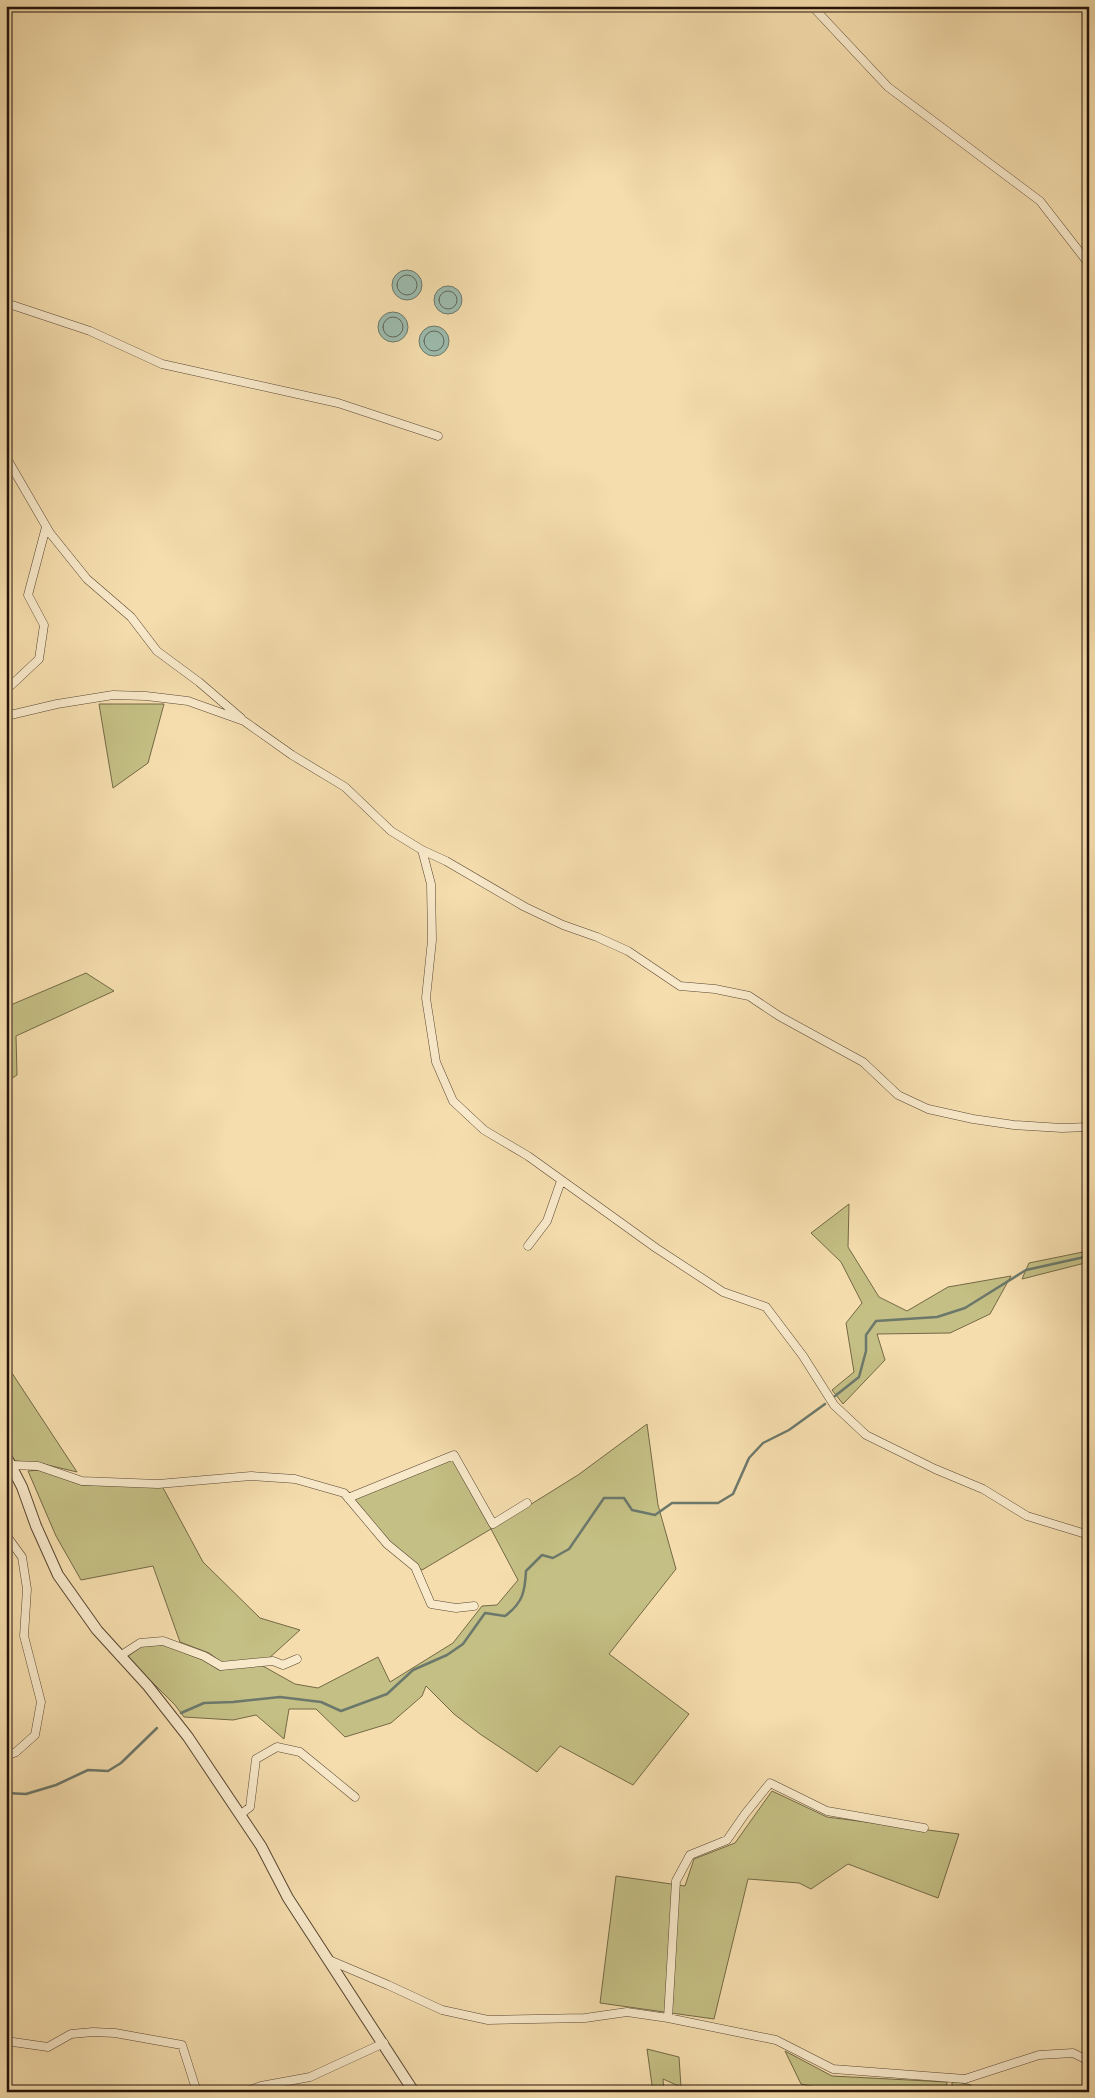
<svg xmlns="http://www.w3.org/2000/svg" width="1095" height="2098" font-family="'Libre Caslon Text',serif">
  <rect width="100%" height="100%" fill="#f5ddad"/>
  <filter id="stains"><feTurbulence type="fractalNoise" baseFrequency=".004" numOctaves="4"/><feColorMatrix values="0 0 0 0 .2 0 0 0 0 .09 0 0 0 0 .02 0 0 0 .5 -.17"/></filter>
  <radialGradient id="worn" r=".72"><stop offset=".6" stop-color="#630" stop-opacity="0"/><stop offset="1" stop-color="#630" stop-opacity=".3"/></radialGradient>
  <path fill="#c4bf84" stroke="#746946" d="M99,704H164L148,763L113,788Z
    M86,973L114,991L16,1036L17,1075L6,1082V1007Z
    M849,1204L848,1247L879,1297L907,1311L948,1287L1011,1276L990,1314L950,1333L877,1334L885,1360L843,1404L832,1390L854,1372L846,1323L862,1303L841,1262L811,1233Z
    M1089,1247V1262L1022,1279L1029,1263L1083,1252Z
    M6,1364L77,1472L39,1463L15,1461L6,1449Z
    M647,1424L658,1505L676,1569L609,1654L689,1714L633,1785L560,1746L537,1772L480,1734L454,1714L426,1686L422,1696L391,1723L345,1737L316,1709H289L284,1739L256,1715L233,1720L184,1717L175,1705L127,1657L142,1646L164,1645L203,1660L219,1670L261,1665L295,1684L318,1688L378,1657L390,1682L453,1643L482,1606L497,1605L518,1580L491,1529L422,1570L390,1543L352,1499L452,1459L491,1529L578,1475Z
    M39,1470L82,1485L162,1486L203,1562L260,1618L300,1630L267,1660L224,1664L209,1653L180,1642L153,1566L81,1580L56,1536L28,1471Z
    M772,1791L827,1817L959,1834L938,1898L848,1864L811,1889L799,1883L748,1879L714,2019L600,2003L616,1876L685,1886L694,1859L735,1843Z
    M647,2049L679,2057L681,2087L663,2079L664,2092H653Z
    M785,2051L832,2076L947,2082L946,2092H840L801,2084Z
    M954,2081L971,2085L973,2092H952V2083Z"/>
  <path fill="#9cbbad" stroke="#6c786b" d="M392 285a15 15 0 1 1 30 0a15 15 0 1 1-30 0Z
    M434 300a14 14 0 1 1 28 0a14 14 0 1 1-28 0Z
    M378 327a15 15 0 1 1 30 0a15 15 0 1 1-30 0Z
    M419 341a15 15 0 1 1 30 0a15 15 0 1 1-30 0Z"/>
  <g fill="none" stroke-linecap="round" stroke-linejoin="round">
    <path stroke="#60675b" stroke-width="1" d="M397 285a10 10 0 1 1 20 0a10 10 0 1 1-20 0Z
      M439 300a9 9 0 1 1 18 0a9 9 0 1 1-18 0Z
      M383 327a10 10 0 1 1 20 0a10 10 0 1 1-20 0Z
      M424 341a10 10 0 1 1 20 0a10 10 0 1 1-20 0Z"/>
    <path stroke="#6c786b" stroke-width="2.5" d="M835,1396L859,1377L866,1351V1335L876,1321L937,1317L965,1308L1026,1270L1089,1256
      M181,1713L204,1703L233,1702L280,1697L321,1702L341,1711L387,1694L413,1670L447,1655L463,1644L485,1613L505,1616C523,1603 525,1591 526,1571L542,1555L553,1558L569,1549L604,1498H624L632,1510L655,1515L672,1503H718L733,1494L749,1458L763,1443L789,1430L825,1404
      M6,1793L26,1794L56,1785L88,1770L108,1771L121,1763L157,1728"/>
    <g stroke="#594632" stroke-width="9">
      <path id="minor" d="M812,6L888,87L1040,201L1089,264
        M6,303L90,331L162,364L338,403L438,436
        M6,457L50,533L87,579L131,617L157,651L199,682L241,718
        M6,690L39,659L44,625L28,595L46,527
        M6,716L57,704L113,695L146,696L188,701L244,721L292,755L345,787L391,831L422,850L446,861L525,907L563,925L597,937L628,951L680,986L715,989L749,996L779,1016L863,1062L898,1095L928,1109L973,1119L1014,1125L1062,1128L1089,1127
        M422,850L431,884L432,940L426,998L436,1062L453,1101L484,1130L528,1156L656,1248L723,1292L766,1307L803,1356L834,1405L866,1435L935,1469L983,1489L1027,1516L1089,1535
        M528,1246L547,1221L561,1181
        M11,1465L38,1466L82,1481L158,1484L251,1476L295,1479L344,1493L387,1544L415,1567L431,1604L456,1608L474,1606
        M348,1498L454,1455L493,1524L527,1503
        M6,1535L22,1557L27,1589L24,1636L41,1702L35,1735L16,1752L6,1756
        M120,1656L140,1643L163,1641L204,1656L221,1666L273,1661L283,1665L297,1659
        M240,1815L250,1807L256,1759L277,1747L300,1752L355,1797
        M329,1960L388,1985L442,2010L488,2020L585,2018L627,2012L668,2018L776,2040L833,2069L965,2079L1039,2055L1073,2053L1089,2061
        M668,2018L676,1881L690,1855L727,1840L745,1814L770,1783L827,1811L924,1828
        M6,2041L48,2047L71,2034L93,2032L115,2033L182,2045L197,2092
        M245,2092L261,2086L310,2077L384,2043"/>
    </g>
    <g stroke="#594632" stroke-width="12">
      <path id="tertiary" d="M6,1456L22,1487L36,1526L58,1575L97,1630L148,1686L188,1737L261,1846L288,1898L414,2092"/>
    </g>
    <use href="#minor" stroke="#f8e9ca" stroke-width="8"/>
    <use href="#tertiary" stroke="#f8e9ca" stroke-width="10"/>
  </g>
  <rect width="1095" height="2098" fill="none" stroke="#f5ddad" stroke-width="25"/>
  <rect x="8" y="8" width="1080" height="2083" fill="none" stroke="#251309" stroke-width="2.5"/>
  <rect x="12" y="12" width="1070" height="2073" fill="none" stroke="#251309"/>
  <rect width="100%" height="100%" filter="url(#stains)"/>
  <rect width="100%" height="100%" fill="url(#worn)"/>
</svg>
